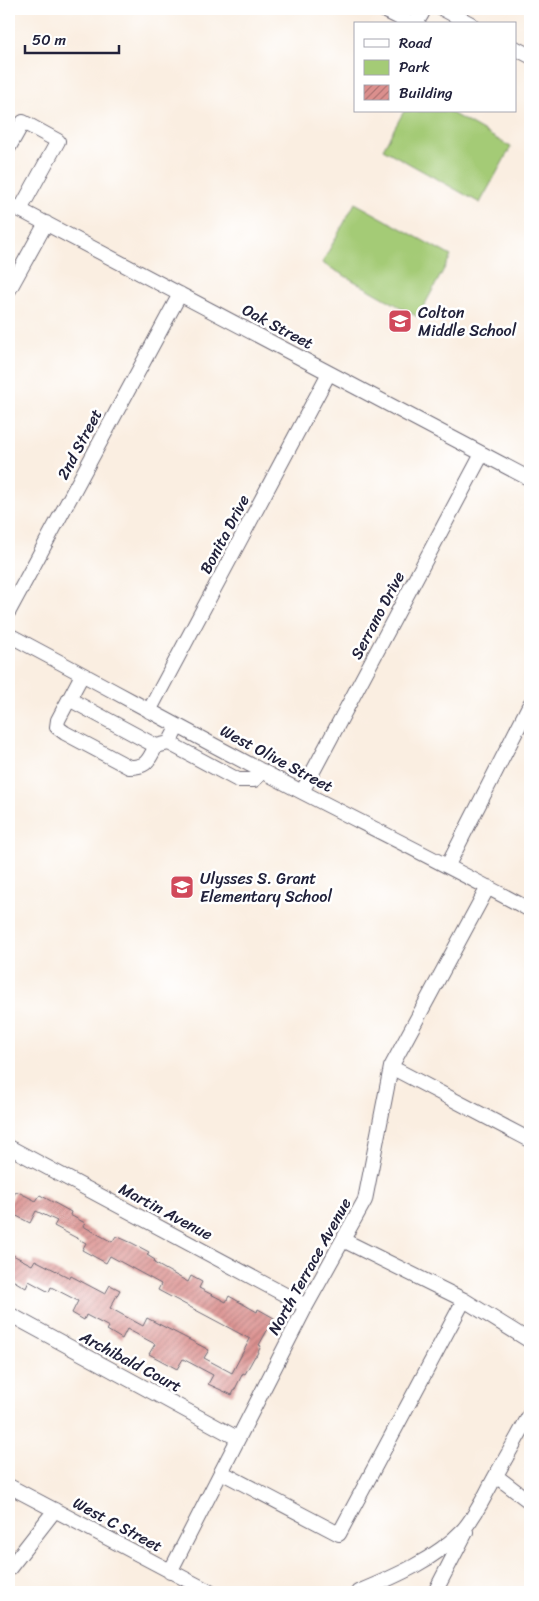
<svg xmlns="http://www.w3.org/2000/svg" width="539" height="1601" font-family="Sriracha,sans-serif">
  <defs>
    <pattern id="building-hatch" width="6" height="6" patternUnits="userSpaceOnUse" patternTransform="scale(1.25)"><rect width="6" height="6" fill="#db8f8d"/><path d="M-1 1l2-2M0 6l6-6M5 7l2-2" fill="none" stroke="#b17474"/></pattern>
  </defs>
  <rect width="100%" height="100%" fill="#fff"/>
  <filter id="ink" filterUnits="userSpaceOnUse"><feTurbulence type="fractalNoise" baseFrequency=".02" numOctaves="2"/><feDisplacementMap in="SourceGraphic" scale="10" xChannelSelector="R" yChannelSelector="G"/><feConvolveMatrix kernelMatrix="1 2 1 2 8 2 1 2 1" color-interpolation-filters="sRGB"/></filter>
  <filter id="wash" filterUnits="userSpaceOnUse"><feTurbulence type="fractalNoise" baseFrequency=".0096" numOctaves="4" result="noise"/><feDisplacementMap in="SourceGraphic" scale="20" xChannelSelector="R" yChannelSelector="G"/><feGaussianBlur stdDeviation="1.12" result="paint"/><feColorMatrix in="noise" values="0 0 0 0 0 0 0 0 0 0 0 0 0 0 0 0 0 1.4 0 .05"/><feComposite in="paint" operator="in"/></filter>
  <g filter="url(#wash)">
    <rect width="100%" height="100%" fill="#faeee1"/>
    <path fill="#a4cb76" stroke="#637658" d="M404,111H448L511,147L480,203L383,149Z
      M355,203L451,256L418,317L322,263Z"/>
    <g id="blocks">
      <path fill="url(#building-hatch)" d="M16,1191L36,1201L40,1195L71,1212L70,1215L85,1223L83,1226L112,1242L116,1236L132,1243L149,1252L147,1255L155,1260L154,1263L188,1282L191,1276L202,1282L199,1288L226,1302L229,1296L257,1312L258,1309L274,1318L259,1345L261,1346L256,1356H255L245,1374L243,1373L232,1395L208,1384L213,1375L183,1359L177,1369L149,1354L155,1344L127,1329L122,1339L107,1330L109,1327L86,1315L84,1320L72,1313L78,1301L51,1287L49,1292L29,1281L26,1288L9,1278V1253L32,1265L35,1260L70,1278L71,1276L105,1294L110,1285L120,1290L110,1308L143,1326L147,1318L186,1338L209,1350L204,1358L232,1373L250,1339L158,1290L161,1284L110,1256L106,1263L82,1250L86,1243L54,1226L57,1221L36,1211L30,1223L9,1212V1205Z"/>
    </g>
  </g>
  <g filter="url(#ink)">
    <use href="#blocks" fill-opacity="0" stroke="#6e6975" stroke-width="1"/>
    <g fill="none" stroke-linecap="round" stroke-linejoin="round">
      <g stroke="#6e6975" stroke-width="16">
        <path id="minor" d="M382,9L410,23C418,22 421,16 424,9
          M443,9L471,24
          M515,48L530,56
          M9,147L23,122L58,141L20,210
          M9,204L530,479
          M9,290L46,223
          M9,611L180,294
          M9,635C107,687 204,741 302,792C378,831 455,869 530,910
          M82,675L58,720L57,727L65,733L129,767C148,767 148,760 156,746L169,743L178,726
          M69,699L156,746
          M149,711L329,373
          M169,743L238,780H254L263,771
          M302,792L482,454
          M448,865L530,704
          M391,1067L530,1140
          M9,1147L306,1306
          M343,1240L464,1300L530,1341
          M9,1314L237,1438
          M221,1472L339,1534L464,1300
          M496,1476L530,1502
          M9,1486L210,1592
          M9,1569L55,1510
          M170,1572L306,1306L365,1200L391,1067L488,887
          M358,1592C394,1577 436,1559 463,1530C477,1514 485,1495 495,1477C507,1456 519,1435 530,1414
          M435,1592L466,1532"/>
      </g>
      <use href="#minor" stroke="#fff" stroke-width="14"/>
    </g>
  </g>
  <defs>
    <g id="school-square" transform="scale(1.25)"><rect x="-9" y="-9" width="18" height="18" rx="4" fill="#d1495b" stroke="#fff"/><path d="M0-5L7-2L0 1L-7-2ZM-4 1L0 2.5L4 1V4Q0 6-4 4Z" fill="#fff"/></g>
  </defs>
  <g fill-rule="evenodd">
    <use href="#school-square" x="400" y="321"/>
    <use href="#school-square" x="182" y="887"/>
  </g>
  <g text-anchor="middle" stroke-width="5" stroke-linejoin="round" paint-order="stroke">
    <g font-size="16" fill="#22223b" stroke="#fff" text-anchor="start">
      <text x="418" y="318">Colton<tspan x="418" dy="18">Middle School</tspan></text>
      <text x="200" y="884">Ulysses S. Grant<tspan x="200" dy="18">Elementary School</tspan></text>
    </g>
    <g font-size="16" fill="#22223b" stroke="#fff">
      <text transform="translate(278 326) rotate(28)" y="6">Oak Street</text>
      <text transform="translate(79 444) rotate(-62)" y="6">2nd Street</text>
      <text transform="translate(224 534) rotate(-62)" y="6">Bonita Drive</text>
      <text transform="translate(377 615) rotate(-62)" y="6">Serrano Drive</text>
      <text transform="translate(277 758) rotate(28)" y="6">West Olive Street</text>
      <text transform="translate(166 1211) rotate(28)" y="6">Martin Avenue</text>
      <text transform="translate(309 1266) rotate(-61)" y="6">North Terrace Avenue</text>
      <text transform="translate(131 1361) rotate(28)" y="6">Archibald Court</text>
      <text transform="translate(118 1524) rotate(28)" y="6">West C Street</text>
    </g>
  </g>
  <rect width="539" height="1601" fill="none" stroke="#fff" stroke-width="30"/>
  <rect x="354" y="22" width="162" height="90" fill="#ffffff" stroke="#a7a7b1"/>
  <rect x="364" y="39" width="25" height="8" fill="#ffffff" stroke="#a7a7b1"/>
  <text x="399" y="48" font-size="15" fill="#22223b">Road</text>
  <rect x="364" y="60" width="25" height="15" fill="#a4cb76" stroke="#a7a7b1"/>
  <text x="399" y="72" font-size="15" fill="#22223b">Park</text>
  <rect x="364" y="85" width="25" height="15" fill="url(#building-hatch)" stroke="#a7a7b1"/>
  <text x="399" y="98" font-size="15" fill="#22223b">Building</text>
  <path d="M25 45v8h94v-8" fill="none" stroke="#22223b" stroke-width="2.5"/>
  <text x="32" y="45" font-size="15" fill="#22223b" stroke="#ffffff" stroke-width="4" paint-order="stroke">50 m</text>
</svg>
